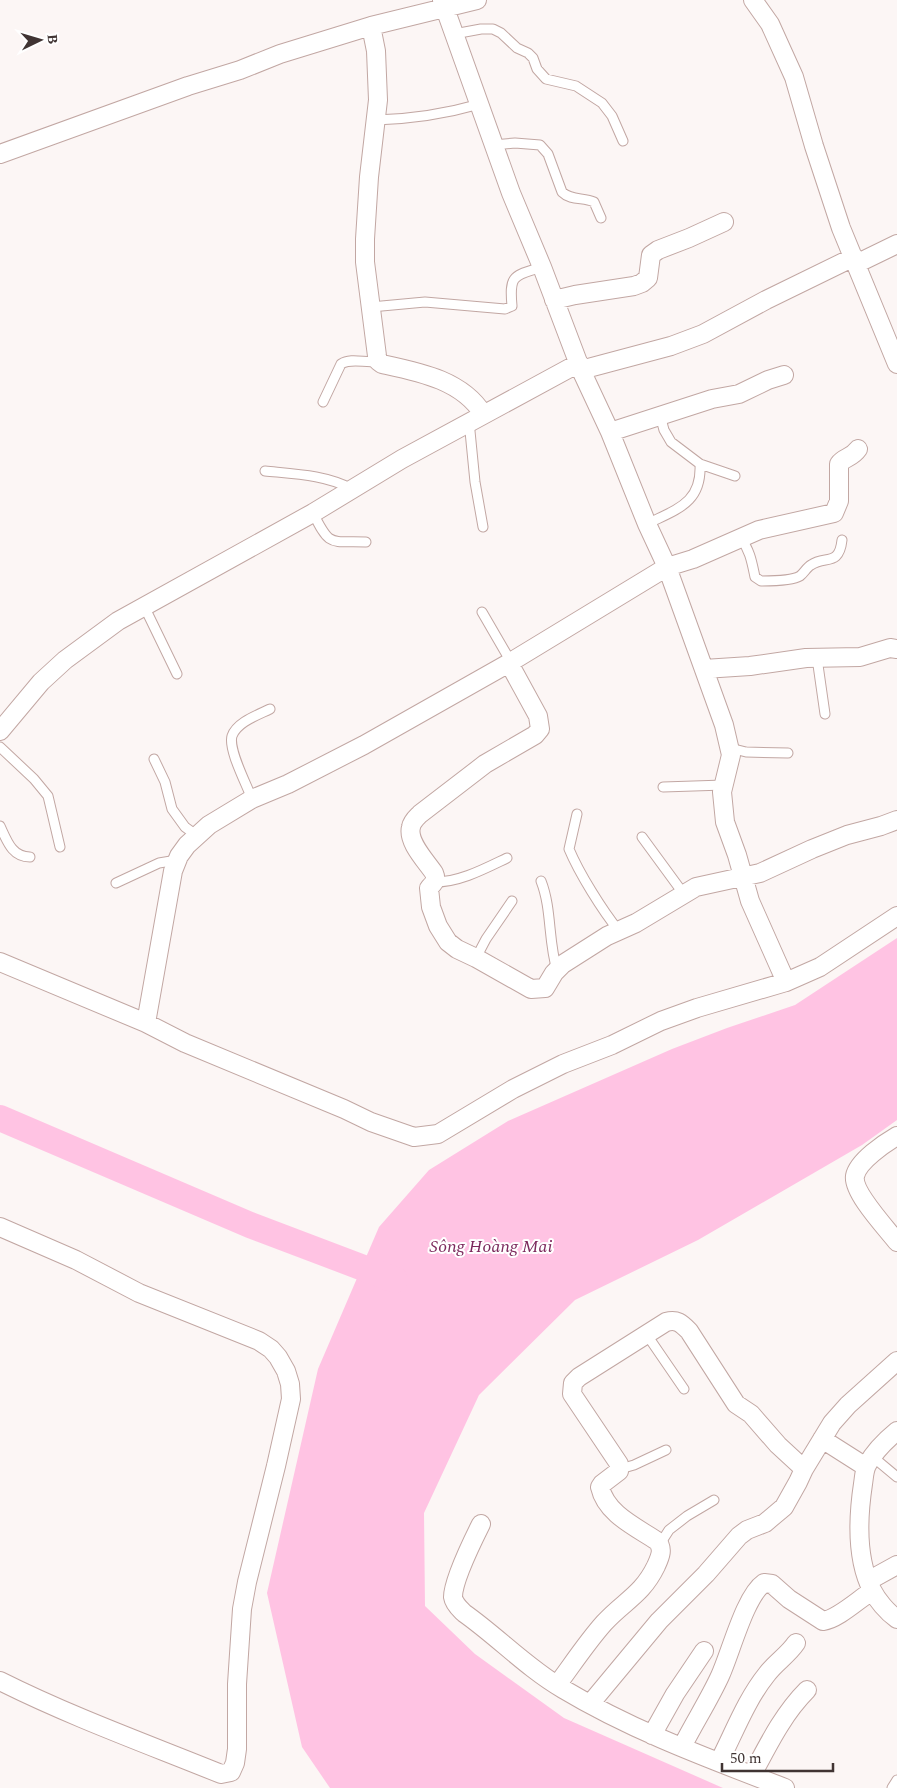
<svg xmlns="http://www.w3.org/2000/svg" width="897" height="1788" font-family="Spectral,serif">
  <rect width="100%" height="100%" fill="#fcf6f5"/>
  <path fill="#ffc3e3" d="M897,938V1120L862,1145L698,1240L575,1300L479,1395L424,1513L425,1606L475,1654L564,1718L723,1788H330L302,1747L267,1593L318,1369L379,1227L429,1170L508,1121L672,1049L727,1028L795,1005Z"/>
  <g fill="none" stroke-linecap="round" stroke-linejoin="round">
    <path stroke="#ffc3e3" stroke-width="26" d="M0,1118L250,1225L395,1280"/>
    <g stroke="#c2a7a3" stroke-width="11">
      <path id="service" d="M454,34L481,29H493L501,33L517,48L528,53L533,58L537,69L546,79L576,86L602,103L612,116L623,141
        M376,120C412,119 445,114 480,104
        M493,145L515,143L540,145L548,154L562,192C571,201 584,197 594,202L601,218
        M371,307L425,302L505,309L512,306C509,274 514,276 542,267
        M323,402L341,364C352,357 367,364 378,361
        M660,415L664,430L671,442L700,464L735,476
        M469,421L475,482L483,527
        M265,471C295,474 326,475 352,489
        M313,513C330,547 329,541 366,542
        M647,524C677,509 702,503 700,464
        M741,539C750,550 752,563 755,577L761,581C770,581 792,581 800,576C804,573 807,567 811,565C825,555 839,567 842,540
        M144,606L177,674
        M482,612L511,662
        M817,658L825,714
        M0,747L34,779L48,796L60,847
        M730,748L746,752L788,753
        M154,759L165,782L172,809L185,827L196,835
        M663,787L724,785
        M252,799C247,785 228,750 232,736C237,722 258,715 270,709
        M577,814L569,849C579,873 602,910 619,931
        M0,826C7,841 12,857 30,857
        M642,837L683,893
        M541,881C552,909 548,941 557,970
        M435,882C460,882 484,869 507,858
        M116,883L159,863L177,860
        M476,958L486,939L512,901
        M647,1335L684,1389
        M873,1457L897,1477
        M620,1469L634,1465L666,1450
        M660,1544L669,1530L687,1516L714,1500
        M892,1788L897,1780"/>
    </g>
    <g stroke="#c2a7a3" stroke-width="20">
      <path id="minor" d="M442,0L511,193L542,267L581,370L610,432L647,524L667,567L724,725L731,755L722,792L725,822L737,855L750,901L786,982
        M753,0L770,24L794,77L814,146L841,228L897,364
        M371,26L376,51L378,100L369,177L365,239V262L377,356L378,361L382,364C419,372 462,380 483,414
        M0,154L188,86L240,70L280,54L371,26L477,0
        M856,264L897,244
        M554,300L575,295L634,286L642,283L648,278L651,255L658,250L689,238L724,222
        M581,370L671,346L703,334L766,300L854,257
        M610,432L712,399L739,394L768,380L784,375
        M509,663L538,716L540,729L535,735L485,764L420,814C416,818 412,821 411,827C407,842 426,861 434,873C437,880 434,883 429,888L431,907L438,926L448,942L457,949L476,958L531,989L545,988L554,973L563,964L607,936L636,923L696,887L760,873L812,849L847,835L881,826L897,820
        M704,669L750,666L806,658L860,657L890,648L897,649
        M0,731L41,682L65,660L118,621L313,513L402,459L579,363
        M0,962L146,1023L185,1043L344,1109L371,1122L414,1137L438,1134L513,1089L563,1064L612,1045L661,1021L697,1008L786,982L820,967L897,916
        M146,1023L173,871L179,856L187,845L209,825L252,799L288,784L364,745L509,663L667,567L693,559L759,530L834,513L839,501V464C844,457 852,458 858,449
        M897,1136C885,1143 858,1161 855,1176C852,1192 887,1229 897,1242
        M0,1227L76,1260L139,1293L259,1341L271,1349L278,1357L286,1371L290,1384L291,1399L276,1466L247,1582L242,1609L237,1684V1749L235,1763L231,1772L221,1774C147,1744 72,1717 0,1681
        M897,1431C886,1440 874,1452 867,1465C864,1471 864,1478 863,1484C858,1517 856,1559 872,1590C877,1600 887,1612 897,1619
        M822,1439L866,1467
        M481,1524C473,1540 453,1581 453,1597C454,1604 460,1609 464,1613C498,1637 527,1668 563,1689C633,1731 710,1759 785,1788
        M868,1581L897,1565
        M557,1685C572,1665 587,1642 604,1623C624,1601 642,1595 656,1566C660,1557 664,1549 657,1541C636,1527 606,1514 600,1487L602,1484L619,1471V1464L572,1394L573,1383L579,1377L666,1322C677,1319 681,1323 689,1331L736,1404L751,1414L778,1445L804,1469
        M590,1704L659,1621L706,1574L739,1536L747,1530L765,1523L784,1507L798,1482L804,1469L832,1423L848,1405L897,1361
        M652,1735L675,1694L704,1651
        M682,1747C694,1723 709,1700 720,1676C731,1652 745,1596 764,1583L772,1584L789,1599L823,1621C838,1619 859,1599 872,1591
        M719,1762C734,1733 746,1700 767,1674C776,1662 788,1655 796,1643
        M752,1775C768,1745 783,1714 807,1690"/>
    </g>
    <use href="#service" stroke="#fff" stroke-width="9"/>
    <use href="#minor" stroke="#fff" stroke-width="18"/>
  </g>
  <g text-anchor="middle" stroke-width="4" stroke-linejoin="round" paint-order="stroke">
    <g font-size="18" font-style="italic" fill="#7c295d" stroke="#fff">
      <text x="491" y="1252">Sông Hoàng Mai</text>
    </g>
  </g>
  <g transform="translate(40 40) rotate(85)" stroke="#ffffff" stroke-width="4" paint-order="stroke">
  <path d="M0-4L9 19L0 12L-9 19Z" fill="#403433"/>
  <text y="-8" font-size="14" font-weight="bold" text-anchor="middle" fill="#403433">B</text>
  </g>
  <path d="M722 1763v8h111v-8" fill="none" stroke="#403433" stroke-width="2.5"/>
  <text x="730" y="1763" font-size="15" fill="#403433" stroke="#ffffff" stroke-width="4" paint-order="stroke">50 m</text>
</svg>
